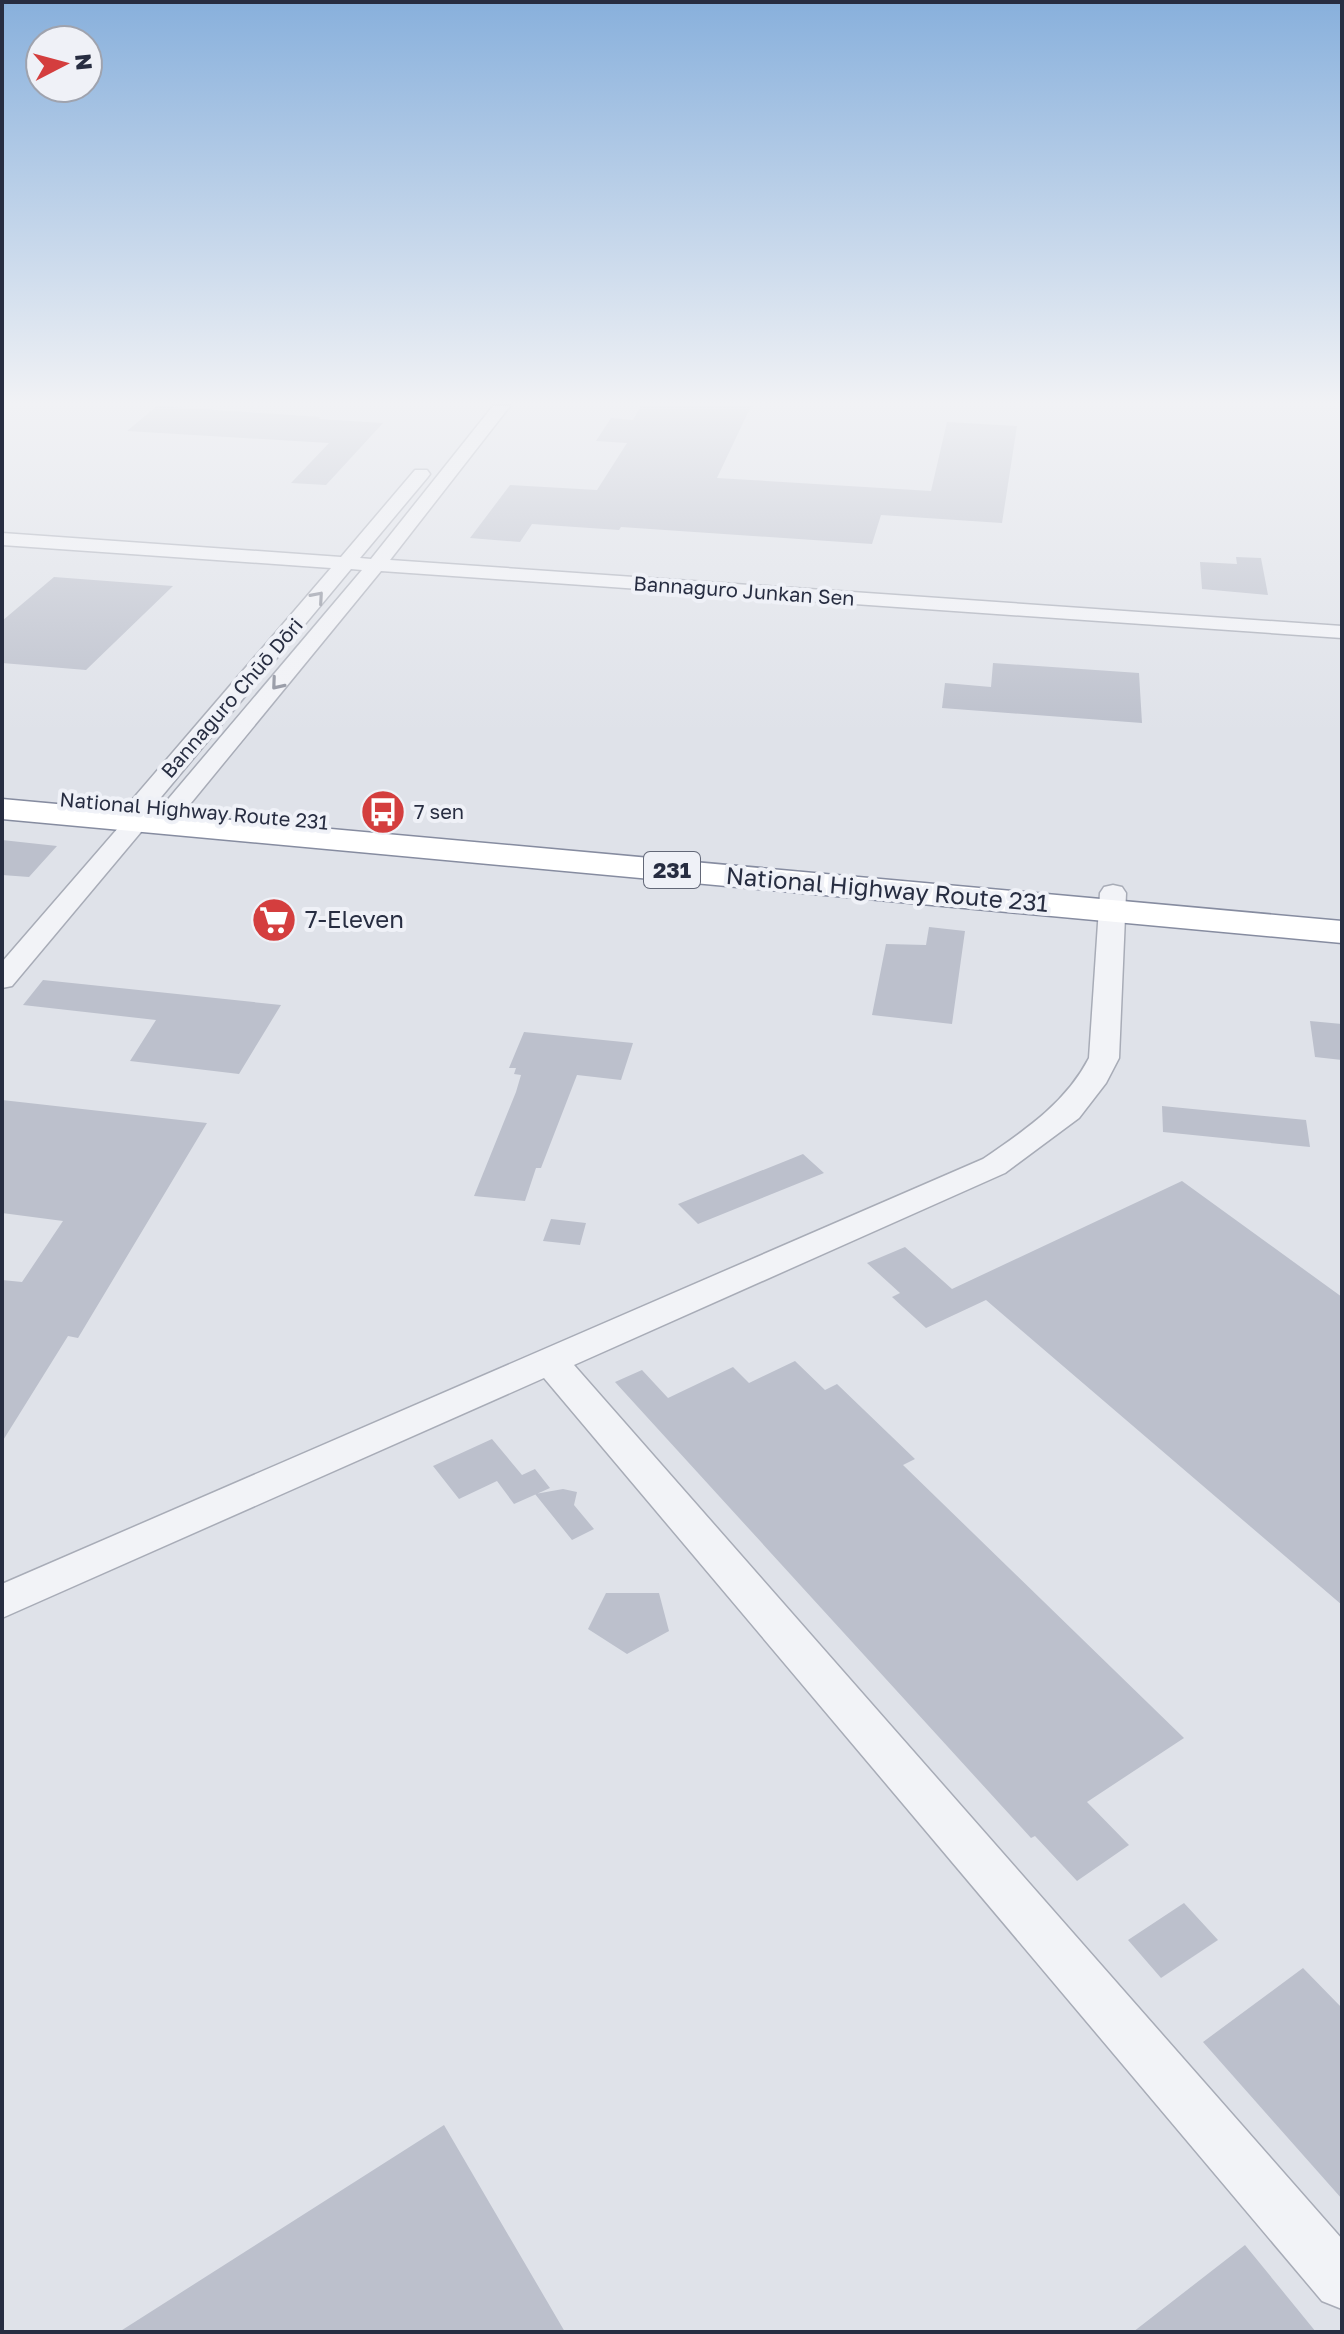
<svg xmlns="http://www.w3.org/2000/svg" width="1344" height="2334" font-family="'Golos Text',sans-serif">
  <rect width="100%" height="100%" fill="#dfe2e9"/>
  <path fill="#bcc0cc" d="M157,406L321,417L319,419L383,423L326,485L291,483L329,443L127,431Z
    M641,406H751L717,478L931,491L947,422L1017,426L1002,523L881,515L872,544L621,527L619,530L532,524L520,542L470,538L510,485L597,490L627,443L596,441L611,418L633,420Z
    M1236,557L1261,558L1268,595L1202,589L1200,562L1237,564Z
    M54,577L173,586L86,670L2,663V621Z
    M993,663L1139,673L1142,723L942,708L945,683L991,687Z
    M2,840L57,846L29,877L2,875Z
    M929,927L965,931L952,1024L872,1015L886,944L926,945Z
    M43,980L281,1005L239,1074L130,1061L156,1020L23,1005Z
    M1310,1021L1342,1024V1060L1315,1057Z
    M524,1032L633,1043L621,1080L577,1075L541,1168H536L525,1201L474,1196L516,1092L521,1075L514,1074L516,1068H509Z
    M2,1100L207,1123L78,1338L68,1336L2,1442V1280L22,1282L63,1221L2,1213Z
    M1162,1106L1306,1120L1310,1147L1163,1132Z
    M803,1154L824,1173L698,1224L678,1204Z
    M1182,1181L1342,1297V1605L986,1300L926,1328L892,1297L900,1293L867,1263L905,1247L952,1289Z
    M551,1219L586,1223L580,1245L543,1241Z
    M795,1361L825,1390L837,1384L915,1459L903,1465L1184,1738L1087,1802L1129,1845L1077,1881L1035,1836L1031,1838L615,1382L642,1370L668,1398L733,1367L749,1383Z
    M492,1439L522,1475L535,1469L550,1488L514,1504L497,1481L459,1499L433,1466Z
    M563,1489L577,1492L574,1505L594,1529L572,1540L535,1494Z
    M606,1593H659L669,1631L627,1654L588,1629Z
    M1184,1903L1218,1940L1161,1978L1128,1940Z
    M1303,1968L1342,2008V2199L1203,2042Z
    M444,2125L565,2332H119Z
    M1245,2245L1316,2332H1133Z"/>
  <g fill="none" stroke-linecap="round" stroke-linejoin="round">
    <g stroke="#a8acb7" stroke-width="3">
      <path id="minor" d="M493,406H510L390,560L1342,626V638L381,571L182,814L146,826L12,986L2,988V962L125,820L131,801L331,568L2,545V533L341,557L415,470H427L430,474L427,478L360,558L371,559ZM351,569L362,570L164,804L152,808Z
        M1113,885L1122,887L1126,893L1119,1058L1106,1083L1079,1118L1005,1173L574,1365L1342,2239V2309L1322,2301L544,1378L2,1618V1584L983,1159C1025,1130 1065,1104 1089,1058L1100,893L1104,887Z"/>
    </g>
    <g stroke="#868ca0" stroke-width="3">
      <path id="highway" d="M2,799L1342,921V943L2,819Z"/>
    </g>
    <use href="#minor" fill="#f2f3f7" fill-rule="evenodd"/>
    <use href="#highway" fill="#fff" fill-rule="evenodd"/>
  </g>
  <defs><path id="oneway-chevron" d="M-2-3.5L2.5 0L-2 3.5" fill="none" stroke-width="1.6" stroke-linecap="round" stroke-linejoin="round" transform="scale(2)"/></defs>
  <g stroke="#8c909c">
    <use href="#oneway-chevron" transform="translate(318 597) rotate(-49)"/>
    <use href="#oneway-chevron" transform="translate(277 684) rotate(130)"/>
  </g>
  <linearGradient id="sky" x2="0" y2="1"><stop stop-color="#88b0dc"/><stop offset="0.55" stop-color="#f1f2f5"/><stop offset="1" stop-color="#f1f2f5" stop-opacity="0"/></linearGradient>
  <rect width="1344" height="733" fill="url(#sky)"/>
  <defs>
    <g id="bus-disc" transform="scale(2.3)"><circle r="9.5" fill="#d43e3e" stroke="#eff1f7"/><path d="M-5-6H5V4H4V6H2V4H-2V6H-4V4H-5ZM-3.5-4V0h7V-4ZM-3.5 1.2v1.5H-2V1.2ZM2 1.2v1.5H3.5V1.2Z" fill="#fff"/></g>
    <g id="supermarket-disc" transform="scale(2.3)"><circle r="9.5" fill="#d43e3e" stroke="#eff1f7"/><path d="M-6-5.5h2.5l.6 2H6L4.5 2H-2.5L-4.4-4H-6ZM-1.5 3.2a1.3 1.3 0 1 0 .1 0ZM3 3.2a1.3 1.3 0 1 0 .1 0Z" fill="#fff"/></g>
  </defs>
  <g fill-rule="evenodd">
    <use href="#bus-disc" x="383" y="812"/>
    <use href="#supermarket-disc" x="274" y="920"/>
  </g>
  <g text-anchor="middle" stroke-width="8" stroke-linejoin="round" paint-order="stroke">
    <g font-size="20" fill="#272d41" stroke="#eff1f7">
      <text transform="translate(744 591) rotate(4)" y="7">Bannaguro Junkan Sen</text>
      <text transform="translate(232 698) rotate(-49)" y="7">Bannaguro Chūō Dōri</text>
      <text transform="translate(194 811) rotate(5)" y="7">National Highway Route 231</text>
    </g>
    <g font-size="20" fill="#272d41" stroke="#eff1f7" text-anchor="start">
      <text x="414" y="819">7 sen</text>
    </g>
    <rect fill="#eff1f7" stroke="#636878" stroke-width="2" x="644" y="852" width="56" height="36" rx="6"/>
    <g font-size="22" font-weight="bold" fill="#272d41">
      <text x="672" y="878">231</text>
    </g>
    <g font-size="24" fill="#272d41" stroke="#eff1f7">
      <text transform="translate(887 890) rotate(5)" y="8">National Highway Route 231</text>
    </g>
    <g font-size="24" fill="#272d41" stroke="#eff1f7" text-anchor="start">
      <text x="305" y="928">7-Eleven</text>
    </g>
  </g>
  <rect width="1344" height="2334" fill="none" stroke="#272d41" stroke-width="8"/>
  <g transform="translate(64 64) rotate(84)"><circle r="38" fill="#eff1f7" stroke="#9fa3ae" stroke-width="2"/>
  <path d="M0-6L14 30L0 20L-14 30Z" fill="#d43e3e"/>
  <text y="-12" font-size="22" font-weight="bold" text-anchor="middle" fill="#272d41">N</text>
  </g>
</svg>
